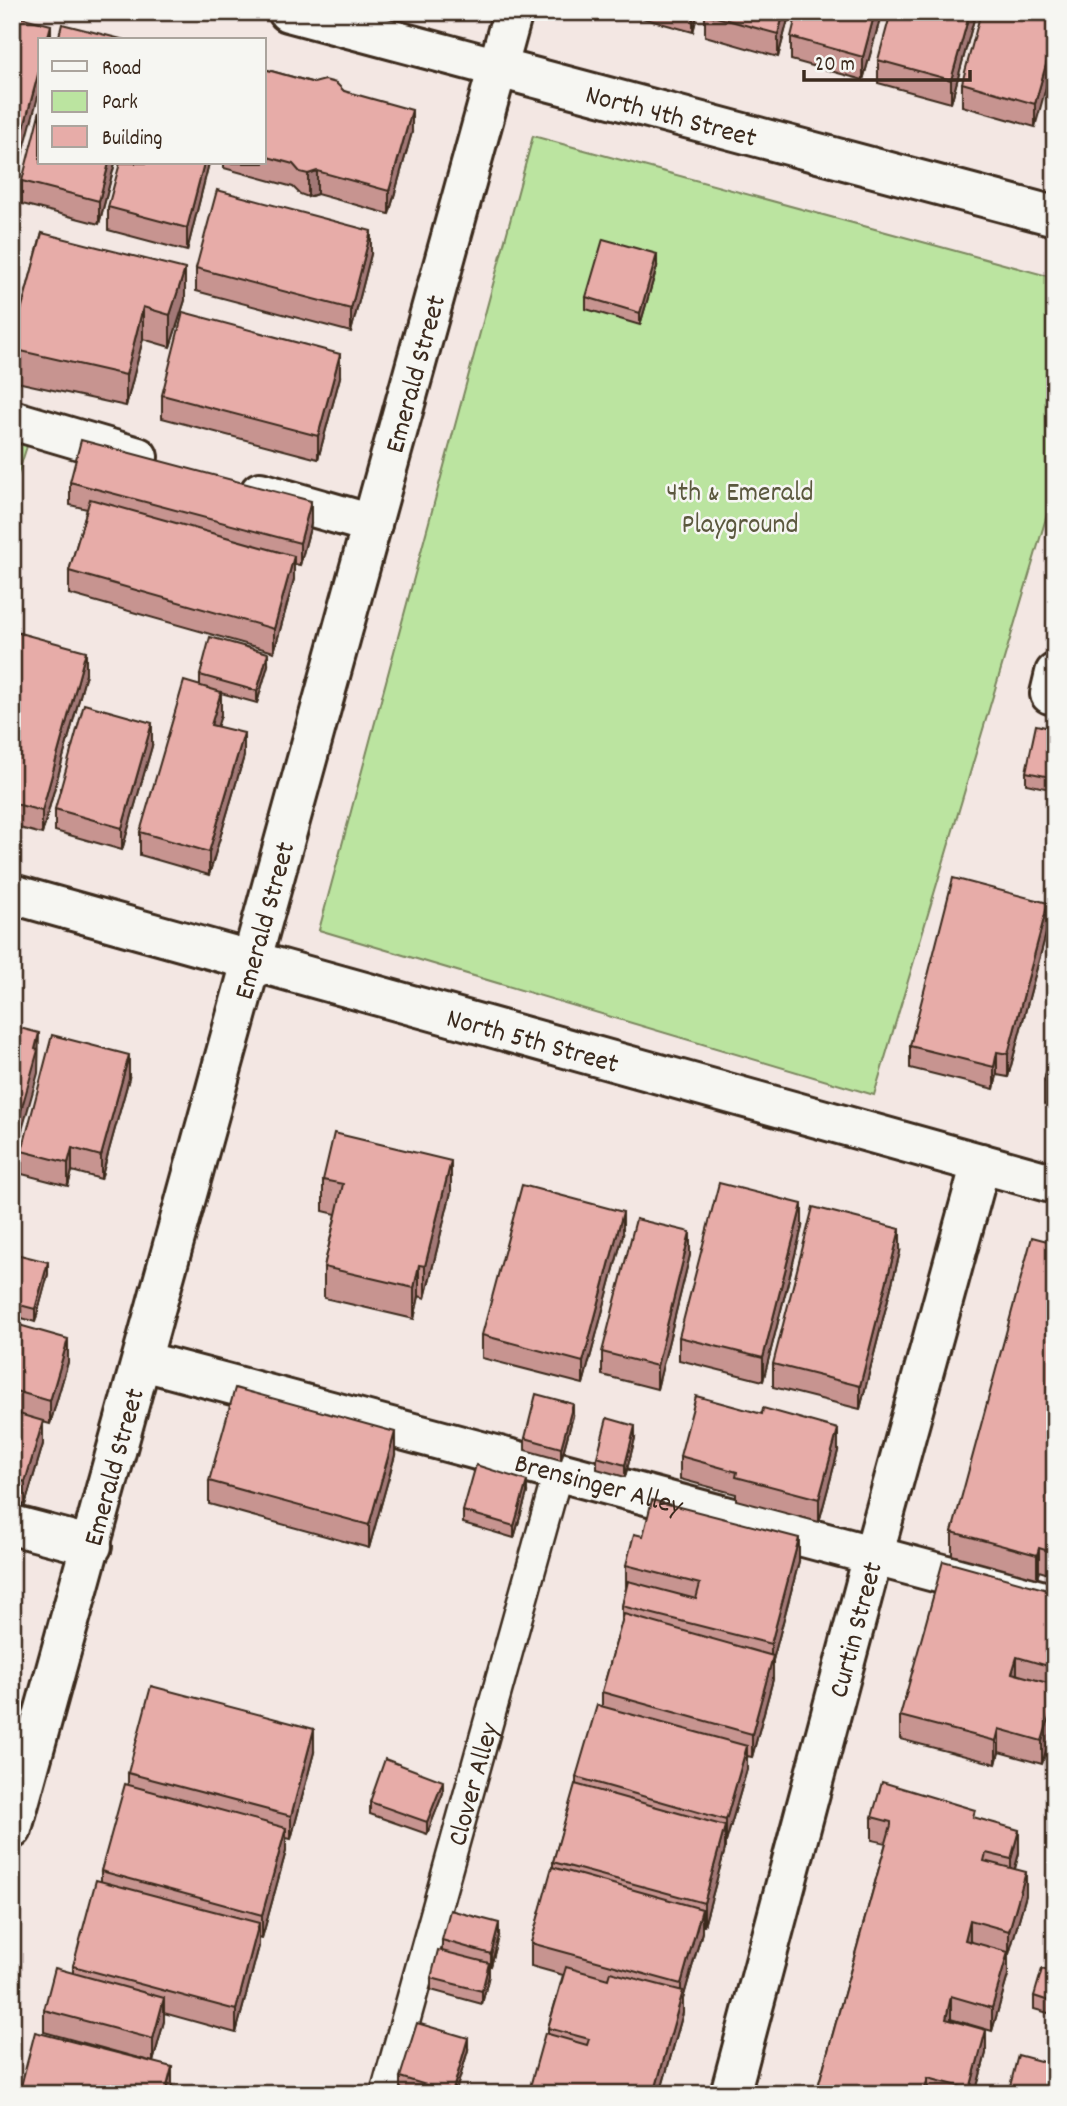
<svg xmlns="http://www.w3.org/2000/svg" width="1067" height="2106" font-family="Dekko,sans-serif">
  <rect width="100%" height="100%" fill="#f3e7e3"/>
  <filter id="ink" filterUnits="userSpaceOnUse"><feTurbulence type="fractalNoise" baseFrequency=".0143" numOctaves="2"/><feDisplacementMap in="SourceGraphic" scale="14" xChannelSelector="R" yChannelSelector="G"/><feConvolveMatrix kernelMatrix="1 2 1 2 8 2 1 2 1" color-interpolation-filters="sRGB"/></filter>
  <g filter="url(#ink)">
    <path fill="#bbe4a0" stroke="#7b875f" stroke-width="2" d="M533,136L1055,278V488L874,1095L319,930Z
      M12,439L28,443L12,493Z"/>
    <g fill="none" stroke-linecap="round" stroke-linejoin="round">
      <g stroke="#3b2a1e" stroke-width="33">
        <g id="lane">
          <path id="s1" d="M385,2094L558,1472"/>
        </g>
      </g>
      <g stroke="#3b2a1e" stroke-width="44">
        <g id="street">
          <path id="s2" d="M288,12L1055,216"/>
          <path d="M12,420L138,457"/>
          <path d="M260,492L372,524"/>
          <path d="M1055,673L1050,694L1055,695"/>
          <path id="s3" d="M12,894L1055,1184"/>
          <path id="s4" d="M143,1361L1055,1604"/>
          <path d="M12,1525L92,1546"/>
          <path id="s5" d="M12,1829L513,12"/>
          <path id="s6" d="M730,2094L873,1556L981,1163"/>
        </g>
      </g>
      <use href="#lane" stroke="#f6f6f2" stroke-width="28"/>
      <use href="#street" stroke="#f6f6f2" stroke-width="38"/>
    </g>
    <path fill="#c79490" stroke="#3b2a1e" stroke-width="2" d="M620,12H698L693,32Z
      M705,12H790L778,57L705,36Z
      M882,12L863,80L791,60V37Z
      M976,12L951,103L878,83V60Z
      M1055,12L1035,127L962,106V83Z
      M264,69L344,91L412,132L389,214L317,194L308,197L300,194L293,187L224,168V163H264Z
      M1055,89V131L1050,130V107Z
      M115,163L99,224L22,204V181Z
      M209,163L187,251L108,230V207Z
      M42,233L185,300L170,347L143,339L126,406L12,381V344Z
      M371,254L351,332L196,291V268Z
      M657,267L640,325L586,309V297Z
      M340,377L318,459L162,418V395Z
      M70,482L311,524L300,565L294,564V579L274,652L69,594V571L87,509L70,505Z
      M12,631L86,674L42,834L12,826Z
      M268,665L257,703L221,693V715L217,726L244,756L209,875L140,855V832L200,686V675Z
      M1055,729V790L1026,784V772Z
      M152,746L122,850L55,831V809Z
      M1048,926L1008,1077L997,1075L994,1089L910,1068V1046Z
      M1055,1040V1107L1044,1104V1081Z
      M129,1078L101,1179L72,1171L68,1186L22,1174V1151Z
      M323,1180L451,1192L425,1298L419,1296L414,1319L324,1298V1267L336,1214L323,1211Z
      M802,1227L763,1381L679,1360V1337Z
      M623,1235L583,1384L482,1358V1335Z
      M1055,1243V1576L1039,1571L1037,1578L952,1555V1532Z
      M900,1252L860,1409L773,1387V1364Z
      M12,1253L48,1274L35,1322L12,1315Z
      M690,1255L657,1389L602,1375V1352Z
      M12,1323L68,1362L50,1424L43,1422V1444L25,1505L12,1501Z
      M573,1416L561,1460L525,1450V1438Z
      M635,1438L625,1477L597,1469V1457Z
      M838,1451L819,1522L736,1500V1494L680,1479V1456Z
      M395,1455L369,1548L209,1504V1481Z
      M527,1493L514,1538L463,1523V1511Z
      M799,1561L773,1660V1679L752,1757L747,1756V1769L726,1842H725V1849L704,1926H702V1932L683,1999V2013L660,2094L548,2034V2028L563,1975L531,1966V1943L553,1867V1862L576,1784V1777L602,1706V1692L622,1622V1606L626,1588V1565Z
      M1055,1592V1721L1042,1764L999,1752L996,1764L900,1739V1716Z
      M314,1752L291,1839L286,1838V1851L262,1938L259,1937V1946L236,2033L164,2013V2021L153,2062L44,2032V2010L73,1973V1966L101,1881V1871L128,1784V1773Z
      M443,1793L427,1834L370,1814V1802Z
      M872,1817L975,1818L1019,1853L1015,1869L1026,1895L1009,1954H1008V1975L992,2031L951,2019V2020L986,2053L975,2094H816L886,1843L872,1840Z
      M499,1936L491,1966L489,1965V1975L482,2004L431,1990V1978L442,1950V1940Z
      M1055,1973V2015L1034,2009V1996Z
      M468,2050L455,2094H415L400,2089V2077Z
      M1010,2086L1055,2094H1010Z"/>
    <path fill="#a27876" stroke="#3b2a1e" stroke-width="2" d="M693,12H698L693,32Z
      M784,12H790L778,57V34Z
      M875,12H882L863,80V57Z
      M970,12H976L951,103V80Z
      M51,25V40H47Z
      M1055,32V55L1035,127V104Z
      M40,67V89L12,194V172Z
      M412,110V132L389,214V191Z
      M109,163H115L99,224V201Z
      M204,163H209L187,251V228Z
      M317,171V194L308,197V174Z
      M371,231V254L351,332V309Z
      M657,254V267L640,325V313Z
      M185,269V300L170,347V315Z
      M143,307V339L126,406V375Z
      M340,354V377L318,459V436Z
      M311,501V524L300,565V543Z
      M294,556V579L274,652V629Z
      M86,651V674L42,834V811Z
      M268,653V665L257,703V691Z
      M221,692V715L211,747V725Z
      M152,723V746L122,850V828Z
      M244,733V756L209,875V852Z
      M1048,903V926L1008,1077V1054Z
      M39,1033L38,1073L12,1166V1143Z
      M997,1052V1075L994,1089V1067Z
      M129,1055V1078L101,1179V1156Z
      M72,1148V1171L68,1186V1163Z
      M451,1161V1192L425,1298V1266Z
      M802,1204V1227L763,1381V1358Z
      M623,1212V1235L583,1384V1362Z
      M900,1229V1252L860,1409V1386Z
      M690,1232V1255L657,1389V1366Z
      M48,1262V1274L35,1322V1309Z
      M419,1265V1296L414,1319V1288Z
      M68,1339V1362L50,1424V1401Z
      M573,1404V1416L561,1460V1448Z
      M43,1421V1444L25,1505V1482Z
      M635,1426V1438L625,1477V1465Z
      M838,1429V1451L819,1522V1499Z
      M395,1432V1455L369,1548V1525Z
      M527,1481V1493L514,1538V1526Z
      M799,1538V1561L773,1660V1679L752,1757V1734L771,1663V1644Z
      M1039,1548V1571L1037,1578V1555Z
      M1017,1657V1680L1012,1673Z
      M1055,1698V1721L1042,1764V1741Z
      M314,1729V1752L291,1839V1816Z
      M999,1729V1752L996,1764V1741Z
      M747,1746V1769L726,1842V1820Z
      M443,1781V1793L427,1834V1822Z
      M725,1826V1849L704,1926V1903Z
      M286,1828V1851L262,1938V1915Z
      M1019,1830V1853L1011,1882V1859Z
      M1026,1872V1895L1009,1954V1931Z
      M702,1909V1932L683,1999V2013L660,2094H654L681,1998V1984Z
      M970,1920V1943L965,1940Z
      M259,1923V1946L236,2033V2010Z
      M499,1923V1936L491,1966V1954Z
      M1008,1952V1975L992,2031V2008Z
      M489,1963V1975L482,2004V1991Z
      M951,1996V2019L948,2030L946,2019Z
      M164,1998V2021L153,2062V2039Z
      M986,2030V2053L975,2094H970V2089Z
      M468,2038V2050L455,2094H452Z
      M172,2067V2090L171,2094H165Z
      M928,2078V2094H923Z"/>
    <path fill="#e7aca8" stroke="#3b2a1e" stroke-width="2" d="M705,12H784L778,34L705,14Z
      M797,12H875L863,57L791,37Z
      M891,12H970L951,80L878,60Z
      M981,12H1055V32L1035,104L962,83Z
      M12,15L51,25L47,40H40V67L12,172Z
      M62,24L125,40H58Z
      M264,69L314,83L325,80L336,83L344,91L412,110L389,191L317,171L308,174L300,172L293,164L264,156Z
      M1055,89V108L1050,107Z
      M40,110V163H109L99,201L22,181Z
      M120,163H204L187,228L108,207Z
      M217,190L371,231L351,309L196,268Z
      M42,233L185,269L170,315L143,307L126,375L12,349V344Z
      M603,239L657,254L640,313L586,297Z
      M183,312L340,354L318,436L162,395Z
      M81,440L311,501L300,543L70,482Z
      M90,499L294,556L274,629L69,571Z
      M12,631L86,651L42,811L12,803Z
      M210,637L268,653L257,691L200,675Z
      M184,681L221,692L211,725L244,733L209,852L140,832Z
      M84,704L152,723L122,828L55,809Z
      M1036,725L1055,729V778L1026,772Z
      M953,878L1048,903L1008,1054L997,1052L994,1067L910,1046Z
      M12,1026L39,1033L35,1049L38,1050L12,1143Z
      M52,1035L129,1055L101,1156L72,1148L68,1163L22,1151Z
      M1055,1040V1084L1044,1081Z
      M334,1133L451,1161L425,1266L419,1265L414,1288L324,1267L343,1184L323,1180Z
      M719,1183L802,1204L763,1358L679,1337Z
      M522,1185L623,1212L583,1362L482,1335Z
      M813,1207L900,1229L860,1386L773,1364Z
      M636,1219L690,1232L657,1366L602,1352Z
      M1032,1237L1055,1243V1553L1039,1548L1037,1555L952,1532Z
      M12,1253L48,1262L35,1309L12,1303Z
      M12,1323L68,1339L50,1401L12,1390Z
      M235,1388L395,1432L369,1525L209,1481Z
      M536,1394L573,1404L561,1448L525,1438Z
      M696,1396L762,1414L763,1408L838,1429L819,1499L736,1477L737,1472L680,1456Z
      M12,1412L43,1421L25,1482L12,1478Z
      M607,1418L635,1426L625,1465L597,1457Z
      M476,1465L527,1481L514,1526L463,1511Z
      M652,1500L799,1538L771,1644L622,1606L628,1581L696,1599L700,1584L626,1565L634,1534L643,1536Z
      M943,1561L1055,1592V1668L1017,1657L1012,1673L1055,1685V1698L1042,1741L999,1729L996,1741L900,1716Z
      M624,1614L773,1656L752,1734L602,1692Z
      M151,1686L314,1729L291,1816L128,1773Z
      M597,1705L747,1746L726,1820L576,1777Z
      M385,1759L443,1781L427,1822L370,1802Z
      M882,1782L975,1810L973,1817L1019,1830L1011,1859L986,1853L984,1861L1026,1872L1009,1931L970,1920L965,1940L1008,1952L992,2008L951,1996L946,2019L986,2030L970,2089L928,2078L923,2094H816L891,1825V1822L872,1817Z
      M125,1784L286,1828L262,1915L101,1871Z
      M575,1784L725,1826L704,1903L553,1862Z
      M552,1867L702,1909L681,1984L531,1943Z
      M96,1880L259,1923L236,2010L73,1966Z
      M450,1910L499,1923L491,1954L442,1940Z
      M438,1950L489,1963L482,1991L431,1978Z
      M566,1967L608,1979L610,1972L683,1991L654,2094H528L545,2033L587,2045L589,2039L548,2028Z
      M55,1968L164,1998L153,2039L44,2010Z
      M1042,1969L1055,1973V2003L1034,1996Z
      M417,2023L468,2038L452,2093L400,2077Z
      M35,2032L172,2067L165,2094H19Z
      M1018,2055L1055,2065V2094H1041L1010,2086Z"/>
  </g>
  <g text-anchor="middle" stroke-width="5" stroke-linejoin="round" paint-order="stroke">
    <g font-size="28" fill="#3b2a1e" stroke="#f6f6f2">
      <text dy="10" stroke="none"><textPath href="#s2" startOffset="397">North 4th Street</textPath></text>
      <text dy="10" stroke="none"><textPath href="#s5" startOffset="1510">Emerald Street</textPath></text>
      <text dy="10" stroke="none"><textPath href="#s5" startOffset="943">Emerald Street</textPath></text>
      <text dy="10" stroke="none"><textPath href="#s3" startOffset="541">North 5th Street</textPath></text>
      <text dy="10" stroke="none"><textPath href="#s5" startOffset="376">Emerald Street</textPath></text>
      <text dy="10" stroke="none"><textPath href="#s4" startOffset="472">Brensinger Alley</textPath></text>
      <text dy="10" stroke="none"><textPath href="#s6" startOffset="481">Curtin Street</textPath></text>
      <text dy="10" stroke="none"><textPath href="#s1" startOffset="322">Clover Alley</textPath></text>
    </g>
    <g font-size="28" fill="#5b583e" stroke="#f6f6f2">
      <text x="740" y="500">4th &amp; Emerald<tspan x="740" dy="32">Playground</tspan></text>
    </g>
  </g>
  <rect width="1067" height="2106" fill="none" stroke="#f6f6f2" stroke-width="42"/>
  <rect x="21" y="21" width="1025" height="2064" fill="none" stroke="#3b2a1e" stroke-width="2.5" filter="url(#ink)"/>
  <rect x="38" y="38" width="228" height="126" fill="#f6f6f2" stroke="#aba49d" stroke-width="2"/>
  <rect x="52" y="61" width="35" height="10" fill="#f6f6f2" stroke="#aba49d" stroke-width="2"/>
  <text x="102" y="74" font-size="21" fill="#3b2a1e">Road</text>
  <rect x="52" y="91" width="35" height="21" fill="#bbe4a0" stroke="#aba49d" stroke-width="2"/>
  <text x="102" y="108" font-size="21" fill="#3b2a1e">Park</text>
  <rect x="52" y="126" width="35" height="21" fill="#e7aca8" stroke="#aba49d" stroke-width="2"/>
  <text x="102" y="144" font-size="21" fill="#3b2a1e">Building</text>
  <path d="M804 70v10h166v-10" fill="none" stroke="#3b2a1e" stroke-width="3.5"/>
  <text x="815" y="70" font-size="21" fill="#3b2a1e" stroke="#f6f6f2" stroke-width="5" paint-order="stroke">20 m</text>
</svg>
